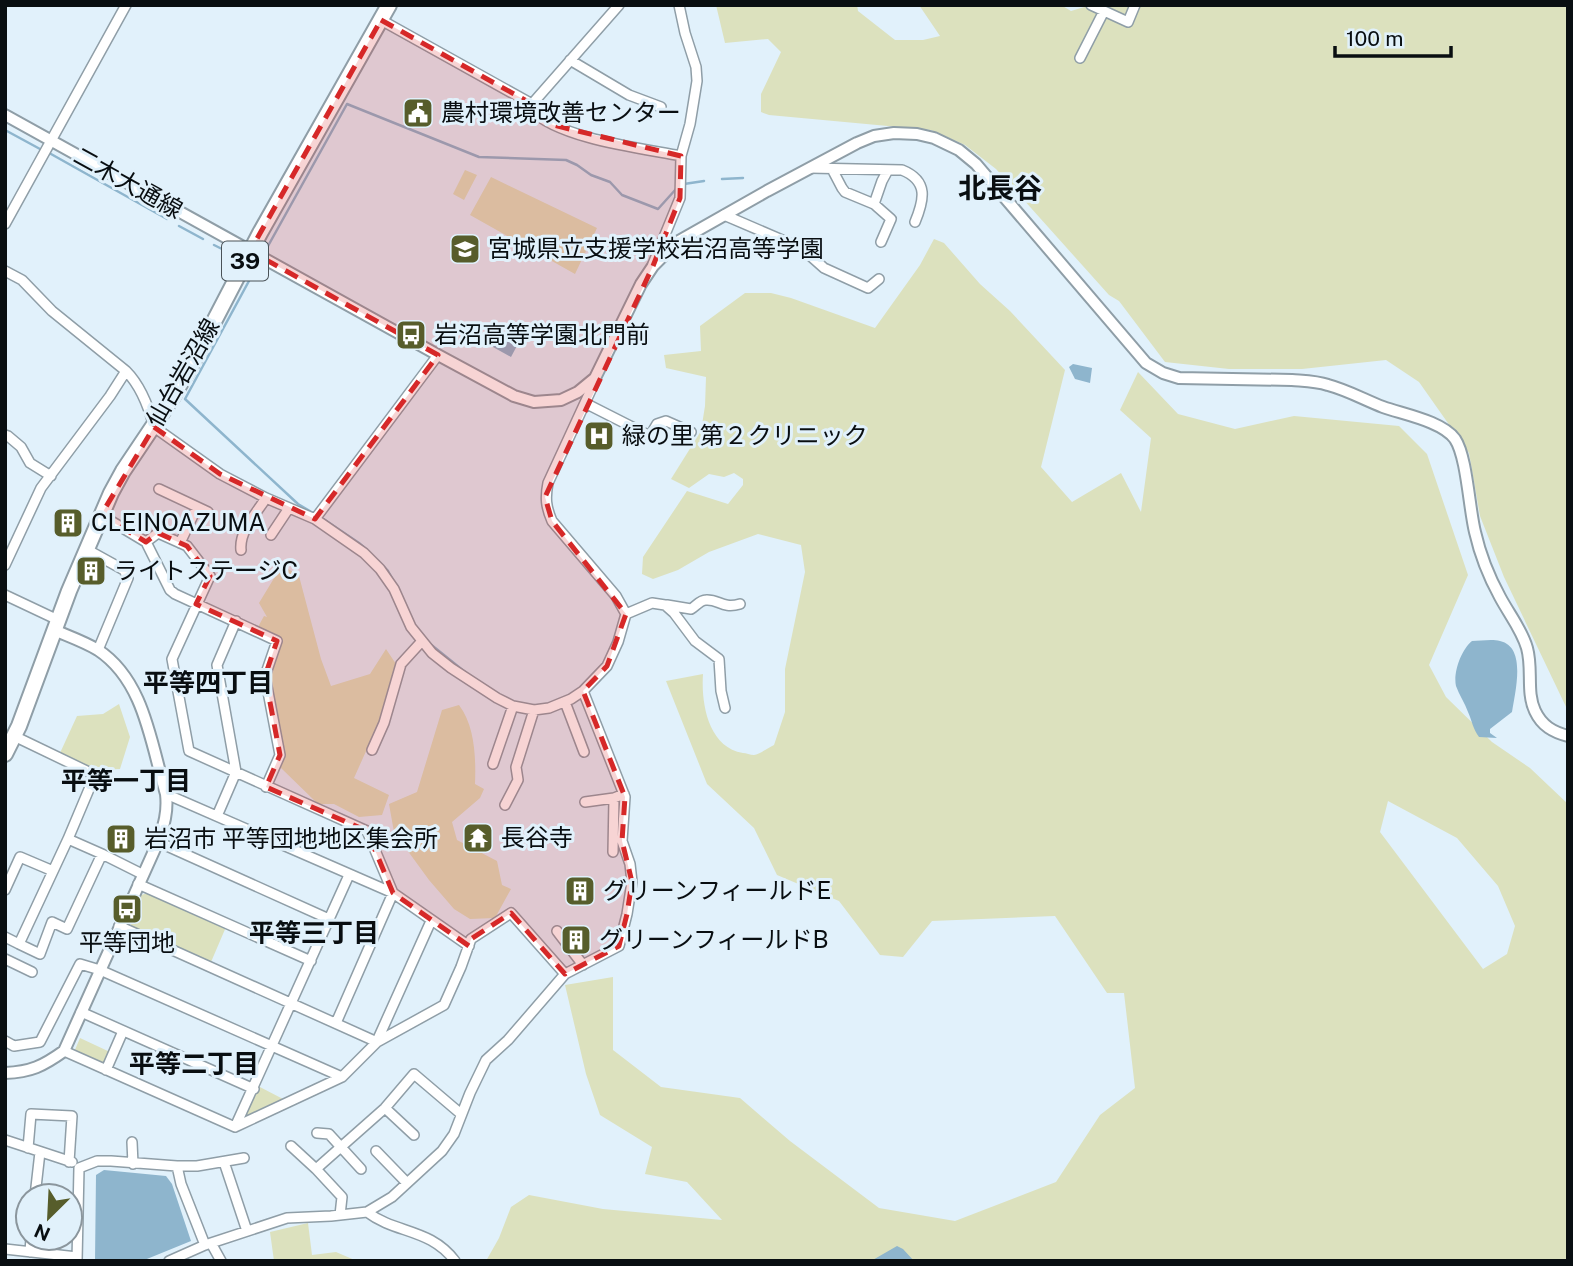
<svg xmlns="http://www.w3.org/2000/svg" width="1573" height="1266" font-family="'Public Sans','Noto Sans JP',sans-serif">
  <rect width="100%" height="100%" fill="#e1f1fb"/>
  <path fill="#dce1be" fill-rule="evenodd" d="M716,5H857L858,11L895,40H923L940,36L919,5H1061L1071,11L1091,5H1568V711L1504,577L1480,516L1469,453L1419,382L1386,360L1302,369H1229L1165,362L1119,301L1109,295L996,169L965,145L931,130L769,115L761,112V94L781,52L768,39L725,43Z
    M465,170L477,175L464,200L453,194Z
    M491,177L597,228L575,274L470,215Z
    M934,239L944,243L980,284L1010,311L1065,370L1041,467L1072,502L1121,473L1141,512L1151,438L1120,410L1138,372L1178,414L1235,429L1294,416L1399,426L1427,454L1468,575L1429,665L1446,697L1492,742L1530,768L1568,804V1261H486L499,1238L511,1207L529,1195L603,1209L722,1220L687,1182L645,1174L652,1147L600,1115L586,1074L565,985L613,977V1050L661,1087L740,1098L790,1141L879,1208L955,1221L1056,1182L1100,1115L1135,1088L1124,993H1107L1055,916L932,921L903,957L880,955L839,901L777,875L754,828L707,784L666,681L703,674C701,703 708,747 743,753C746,753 750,755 754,755C760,754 768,748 774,745L785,712V669L805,572L801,545L758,534L709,552L678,570L653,579L642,574L643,557L687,491L728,504L743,485V479L734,473L724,477L709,474L689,488L671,479L701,431L705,406L706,377L666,368L664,355L701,351L700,326L745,293H771L791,298L875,328L920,265ZM1388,801L1457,838L1498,886L1515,926L1507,954L1483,969L1380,832Z
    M282,565L299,576L321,659L331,686L370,674L386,649L396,664L380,720L354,778L389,795L382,815L359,817L334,804H318L281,768L283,741L269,684L280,639L258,627L264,616L267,617L259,603Z
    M119,704L130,737L120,769L96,770L60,753L77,716L103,714Z
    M459,705C475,726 476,758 475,784L484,789L480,798L452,822L457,840L497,861L502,885L511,889L495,918L470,919L454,909L429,880L394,832L389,804L417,792L442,710Z
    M148,893L226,927L211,962L132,928L130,921L141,895Z
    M80,1038L110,1052L104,1066L74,1052Z
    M258,1086L283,1099L243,1117Z
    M308,1223L312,1255L336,1252L357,1261H274L270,1232Z"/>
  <path fill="#8eb5cd" d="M492,327L519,342L511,357L484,342Z
    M1073,364L1092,368L1090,383L1075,379L1069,367Z
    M1472,641C1480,641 1492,639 1500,641C1527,647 1515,692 1512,712L1490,729V733L1497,738L1479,737C1473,729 1472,721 1468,712C1465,703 1459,695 1456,686C1453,673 1461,650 1472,641Z
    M104,1170L166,1176L172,1184L191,1241L142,1261H95L96,1175Z
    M897,1246L903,1249L914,1261H871Z"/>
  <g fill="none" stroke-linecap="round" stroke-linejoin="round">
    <path stroke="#8eb5cd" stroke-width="2.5" d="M5,130L40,149
      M51,154L167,219
      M722,179L743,178
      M684,184L704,181
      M179,226L203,239
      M214,245L222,249
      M268,246L347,104L479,157L566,160L577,165L591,175L610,182L622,195L658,209L676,189
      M256,268L185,399L298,504L313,513
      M322,518L359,543L366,549
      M378,561L388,571L393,580
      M429,643L465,672"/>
    <g stroke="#8f9ea7" stroke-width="12">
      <path id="minor" d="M1091,5L1128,22L1135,5
        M381,20L532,104L531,110C561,139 640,148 681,156
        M1080,58L1104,11
        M570,60L629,95L661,107
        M532,104L619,5
        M810,168L902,170C929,181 924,200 915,222
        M832,169L842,188L845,192L874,204L891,219L881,242
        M874,204L882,181L888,170
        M724,215L796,246L806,252L824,268L868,288L879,279
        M5,224L126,5
        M653,264L680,198L681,156L690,124L697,81L696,67L685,33L679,5
        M5,271L22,280L52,311L126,371C140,385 149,408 154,427L220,474L266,498L315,519L364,553L380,569L394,589L411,627L432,653L451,668L497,698L513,706L534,710L549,708L571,699L583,691L607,666L618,642L626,614L616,596L552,521C546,507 545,498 548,483L596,379
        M585,403L650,436L657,424L666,421L691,432
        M5,435L8,436L21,447L30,463L51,476
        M159,489L208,512
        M101,515L146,542L170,590L175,594L277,641L265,676L280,755L266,787
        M315,519L438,355
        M271,535L289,508
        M146,542L158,533L187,546L210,576L172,659L189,751L367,831L393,893L336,1023
        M180,543L197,507
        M86,549L124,570L128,578L98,650
        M241,550C239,531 256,514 266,498
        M5,565L41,488L110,396L126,371
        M5,595L58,620
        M667,605L691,609C696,606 700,600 706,600C719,599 722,609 740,604
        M626,614L652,603L665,605L674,613L695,641L719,659L721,691L725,708
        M565,702L584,752
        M372,750L384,723L401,664L422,641
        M493,764L513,706
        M166,794L393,893L469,946
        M585,802L614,798
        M505,805L518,780L516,767L534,710
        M217,816L236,772L217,665L236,621
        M68,839L102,854L142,874
        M158,842L329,919
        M613,852L614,798L624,794
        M138,884L311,961
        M5,890L20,857L53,871
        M119,926L377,1042
        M557,931L583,965
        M5,937L19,944L68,839L95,775L14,736
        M19,944L40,954L52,922L67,929L102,854
        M5,959L32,972
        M81,1012L254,1089
        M5,1041L14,1046L40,1042L80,964L100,970L342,1077
        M377,1041L431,921
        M64,1051L235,1127L342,1077L377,1042L444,1005L461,967L471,939L511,913L565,974
        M106,1070L123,1031
        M385,1108L414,1135
        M235,1127L349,875
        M317,1133L329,1134L361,1169
        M5,1140L72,1162
        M132,1142L133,1164
        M291,1146L316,1169L342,1197L340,1215
        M28,1148L31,1114L72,1116L69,1162
        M376,1151L407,1183
        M224,1162L247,1231
        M177,1166H197L244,1158
        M79,1168L97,1161H111L177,1166L181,1184L205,1245
        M316,1169L385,1108L414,1074L461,1114
        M35,1196L40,1152
        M367,1212C396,1234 430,1228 455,1261
        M211,1243L221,1261
        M5,1249L77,1257
        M30,1252L31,1238
        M77,1261L79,1168
        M169,1261L205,1245L287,1218L331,1216L367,1212L392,1197L442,1151L454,1134L470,1093L486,1060L508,1040L565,974L619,946L627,914L632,882L630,864L622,841L625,797L583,691"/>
    </g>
    <g stroke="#8f9ea7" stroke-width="14">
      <path id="tertiary" d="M5,115L438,355L514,396L534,402L561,400L578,392L595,378L641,284L653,266L677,242L767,191L857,143L874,136L894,133L917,134L934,138L959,150L976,164L1146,363L1163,373L1179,378L1292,380C1304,381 1316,381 1328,385C1347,390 1365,400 1383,407C1402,414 1442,421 1455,439C1467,457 1469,508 1475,532C1480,554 1489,577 1500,597C1509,614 1522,630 1527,648C1533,669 1526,692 1535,711C1542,726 1553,732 1568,736
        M5,1073C31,1072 43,1066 64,1051L158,842C164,825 168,812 166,794C151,745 145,681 98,650C85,642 68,636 54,630"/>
    </g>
    <g stroke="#8f9ea7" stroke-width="18">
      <path id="primary" d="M5,754L19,726L69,591L111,493L123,471L172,398L195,358L260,233L389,5"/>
    </g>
    <use href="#minor" stroke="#fff" stroke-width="9"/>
    <use href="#tertiary" stroke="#fff" stroke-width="10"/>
    <use href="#primary" stroke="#fff" stroke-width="14"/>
  </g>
  <path fill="#d62828" fill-opacity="0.2" stroke="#d62828" stroke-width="5" stroke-dasharray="14 9" stroke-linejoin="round" d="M381,20L532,104L538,117L553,125L681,156L680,198L653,266L545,497L552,521L626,614L607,666L583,691L625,797L622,841L632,882L627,914L619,946L565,974L511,913L471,939L469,946L393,893L367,831L266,787L280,755L265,676L277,641L196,604L210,576L187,546L158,533L146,542L101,515L154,427L220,474L315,519L438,355L250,251Z"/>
  <defs>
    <g id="civic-square" transform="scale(1.575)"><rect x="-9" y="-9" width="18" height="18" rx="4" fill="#575d2b" stroke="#e1f1fb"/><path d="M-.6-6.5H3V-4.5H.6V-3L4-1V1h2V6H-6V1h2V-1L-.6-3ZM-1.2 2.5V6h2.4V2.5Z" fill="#fff"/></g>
    <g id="school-square" transform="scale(1.575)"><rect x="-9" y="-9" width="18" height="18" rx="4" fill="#575d2b" stroke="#e1f1fb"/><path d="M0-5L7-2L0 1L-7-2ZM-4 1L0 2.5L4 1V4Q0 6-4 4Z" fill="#fff"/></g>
    <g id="bus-square" transform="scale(1.575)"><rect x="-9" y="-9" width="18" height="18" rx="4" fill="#575d2b" stroke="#e1f1fb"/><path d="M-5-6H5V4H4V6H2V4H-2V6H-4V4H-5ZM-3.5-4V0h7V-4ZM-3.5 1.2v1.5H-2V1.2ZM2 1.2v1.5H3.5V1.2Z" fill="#fff"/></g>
    <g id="hospital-square" transform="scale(1.575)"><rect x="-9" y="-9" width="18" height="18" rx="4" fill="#575d2b" stroke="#e1f1fb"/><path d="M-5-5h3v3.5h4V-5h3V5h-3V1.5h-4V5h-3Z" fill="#fff"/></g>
    <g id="building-square" transform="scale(1.575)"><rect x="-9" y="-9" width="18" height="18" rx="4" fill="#575d2b" stroke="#e1f1fb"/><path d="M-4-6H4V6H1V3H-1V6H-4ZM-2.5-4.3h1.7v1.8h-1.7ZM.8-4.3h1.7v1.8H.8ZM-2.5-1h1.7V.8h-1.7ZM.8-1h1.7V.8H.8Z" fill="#fff"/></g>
    <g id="temple-square" transform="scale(1.575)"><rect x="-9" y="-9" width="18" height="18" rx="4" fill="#575d2b" stroke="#e1f1fb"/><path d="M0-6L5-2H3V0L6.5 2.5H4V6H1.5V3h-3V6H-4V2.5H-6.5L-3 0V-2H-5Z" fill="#fff"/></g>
  </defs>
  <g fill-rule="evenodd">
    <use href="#civic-square" x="418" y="113"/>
    <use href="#school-square" x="465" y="249"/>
    <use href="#bus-square" x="411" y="335"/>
    <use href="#hospital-square" x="599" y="436"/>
    <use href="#building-square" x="68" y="523"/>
    <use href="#building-square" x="91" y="571"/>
    <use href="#temple-square" x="478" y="838"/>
    <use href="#building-square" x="121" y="839"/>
    <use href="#building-square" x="580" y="891"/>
    <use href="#bus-square" x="127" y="909"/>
    <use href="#building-square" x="576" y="940"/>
  </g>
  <g text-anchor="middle" stroke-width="6" stroke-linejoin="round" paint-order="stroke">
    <rect fill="#e1f1fb" stroke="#4a5257" stroke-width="2" x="222" y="241.5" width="46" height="39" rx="5"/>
    <g font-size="23" font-weight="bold" fill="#090e11">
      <text x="245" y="269">39</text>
    </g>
    <g font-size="24" fill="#090e11" stroke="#e1f1fb" text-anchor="start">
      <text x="441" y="121">農村環境改善センター</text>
      <text x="488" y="257">宮城県立支援学校岩沼高等学園</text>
      <text x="434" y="343">岩沼高等学園北門前</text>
      <text x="622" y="444">緑の里 第２クリニック</text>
      <text x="91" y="531">CLEINOAZUMA</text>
      <text x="114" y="579">ライトステージC</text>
      <text x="501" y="846">長谷寺</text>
      <text x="144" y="847">岩沼市 平等団地地区集会所</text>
      <text x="603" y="899">グリーンフィールドE</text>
      <text x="599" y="948">グリーンフィールドB</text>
      <text x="127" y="951" text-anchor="middle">平等団地</text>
    </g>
    <g font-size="24" fill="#090e11" stroke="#e1f1fb">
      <text transform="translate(128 183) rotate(29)" y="8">二木大通線</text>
      <text transform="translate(183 373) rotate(-60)" y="8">仙台岩沼線</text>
    </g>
    <g font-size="26" font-weight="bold" fill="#090e11" stroke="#e1f1fb">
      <text x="208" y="692">平等四丁目</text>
      <text x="126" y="790">平等一丁目</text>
      <text x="314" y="942">平等三丁目</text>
      <text x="194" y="1073">平等二丁目</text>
    </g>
    <g font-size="28" font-weight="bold" fill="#090e11" stroke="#e1f1fb">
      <text x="1000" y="198">北長谷</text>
    </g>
  </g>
  <rect width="1573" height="1266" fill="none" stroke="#090e11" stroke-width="14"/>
  <g transform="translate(49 1217) rotate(204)"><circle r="33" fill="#e1f1fb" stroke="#8b969d" stroke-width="2"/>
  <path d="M0-5L12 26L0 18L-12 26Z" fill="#575d2b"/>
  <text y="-10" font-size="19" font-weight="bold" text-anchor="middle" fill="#090e11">N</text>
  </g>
  <path d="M1335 46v10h116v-10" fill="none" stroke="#090e11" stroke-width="3.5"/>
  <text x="1346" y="46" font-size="21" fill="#090e11" stroke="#e1f1fb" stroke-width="5" paint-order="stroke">100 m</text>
</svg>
